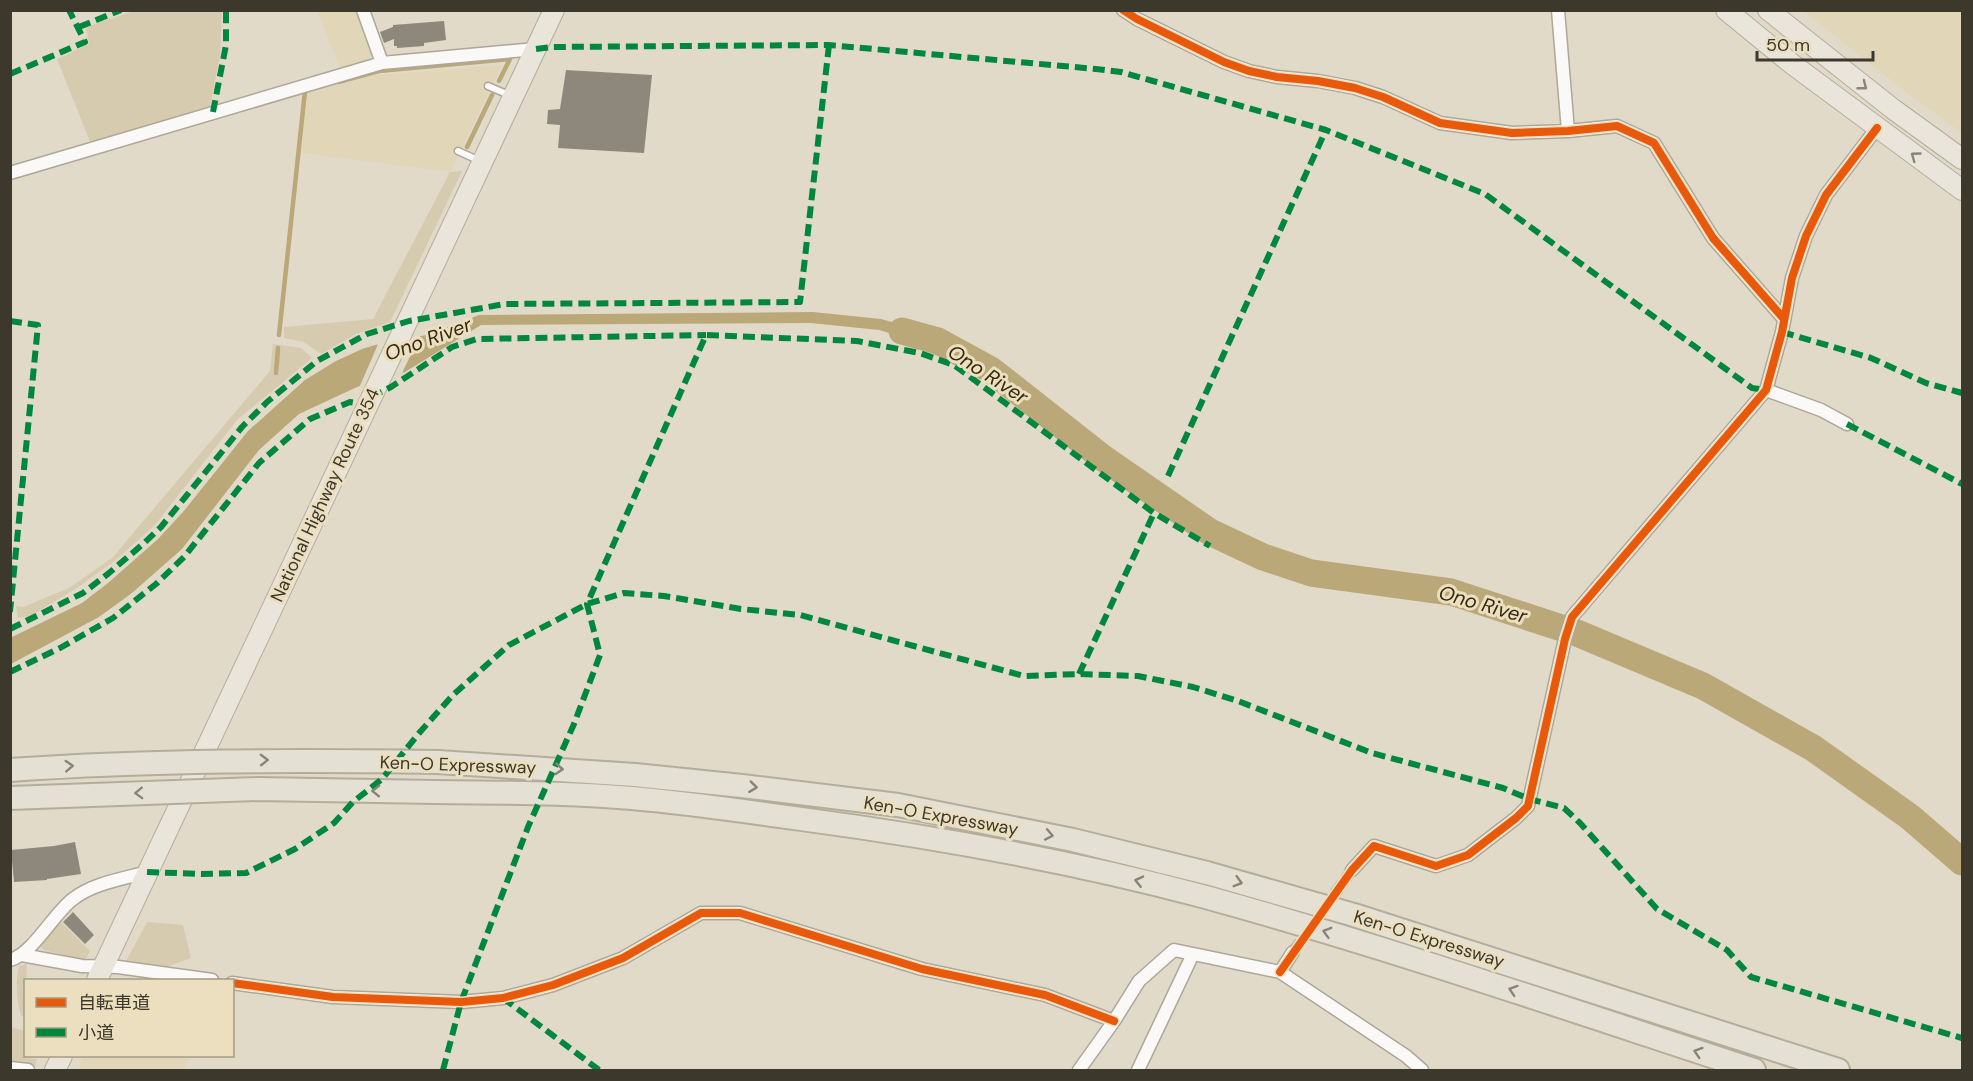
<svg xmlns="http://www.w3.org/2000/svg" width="1973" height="1081" font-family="'DM Sans','Noto Sans JP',sans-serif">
  <rect width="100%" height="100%" fill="#e1dac9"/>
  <path fill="#e1d6b8" d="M317,11H357L371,54L369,59L341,70Z
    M1803,11H1962V133L1906,92Z
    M502,65L450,172L302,153L306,94L366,76Z
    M84,1056H190L185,1070H78Z"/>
  <path fill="#d7cbaf" d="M134,11H222L220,56L210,106L91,144L57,59L89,44L86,27Z
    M462,171L390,322L358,333L321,354L304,342L284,338V327L373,319L450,172Z
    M273,344L301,348L312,358L237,420L155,525L117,559L77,588L30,616L18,618L16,606L23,607L69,588L112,558L270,371Z
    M61,922L90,951L85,960L44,950L41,947L40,942Z
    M147,922L183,925L191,958L164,968L124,965Z
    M27,964L25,1016H21C17,1001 15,982 19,966Z
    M10,1027L25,1031L26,1058L37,1059L35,1067L11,1064Z"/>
  <path fill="#baa878" d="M813,312L881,319L942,336L934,346L879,330L811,323L481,325L405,372L357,387L299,414L259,450L182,549L132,593L99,617L11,664L10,638L82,603L108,583L158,539L183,512L248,431L305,380L336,361L362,349L375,345L426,335L479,315Z"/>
  <path fill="#e1dac9" d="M422,332L402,373L359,388L379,342Z"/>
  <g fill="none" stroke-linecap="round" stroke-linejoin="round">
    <path stroke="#baa878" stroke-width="4.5" d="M499,81L510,59
      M338,82L379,71L510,59
      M467,147L492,95
      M279,335L305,91
      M276,373L278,348"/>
    <path stroke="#baa878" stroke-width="27" d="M902,331L938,341L991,370L1103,458L1210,532L1263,557L1311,573L1451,592L1577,633L1703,686L1813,748L1910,817L1962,862"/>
  </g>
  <path fill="#8d887b" d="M444,21L446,40L424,43V46L397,48V46H394V39L384,43L380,32L393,27V25Z
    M566,70L652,75L644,153L558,148L560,125L547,124L548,110L560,109Z
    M75,842L81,874L47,879V880L14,882L11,850L54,846Z
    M73,912L94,935L85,944L63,922Z"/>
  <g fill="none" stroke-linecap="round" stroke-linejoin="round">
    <path stroke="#c0baaa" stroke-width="12" stroke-dasharray="12 6" stroke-linecap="butt" d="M1293,952L1352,870"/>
    <g stroke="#aca799" stroke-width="9">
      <path id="service" d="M488,86L509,95
        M458,151L480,161"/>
    </g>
    <g stroke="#aca799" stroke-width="15">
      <path id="minor" d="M363,10L382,63
        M1123,10L1137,19L1224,62L1249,71L1277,77L1318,81L1355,88L1383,97L1440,123L1512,133L1568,131L1617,126L1654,143L1713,238L1784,319
        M1558,10L1568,131
        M10,173L382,63L536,49
        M1766,390L1821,410L1847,424
        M1352,870L1374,846L1436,866L1468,855L1516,818L1528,806L1565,639L1572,617L1766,390L1782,332L1792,278L1806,236L1826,195L1877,128
        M22,955L82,966L118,967L212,980
        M10,960C33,954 53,914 73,899C93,883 123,879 147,872
        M1280,972L1293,952
        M232,983L333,997L461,1002L503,998L553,985L623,958L701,913H740L922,969L1045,995L1114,1021
        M10,1068L28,1070
        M1079,1070L1114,1021L1139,981L1174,950L1280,972L1406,1056L1422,1070
        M1138,1070L1193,954"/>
    </g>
    <g stroke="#b4ad9a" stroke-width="22">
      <path id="trunk" d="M1726,10L1792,64L1962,190
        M1768,10L1893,109L1962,159
        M97,980L554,10
        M55,1070L62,1056"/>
    </g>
    <g stroke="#b4ad9a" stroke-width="26">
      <path id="motorway" d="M438,762L635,775L742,786L898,805L1073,840L1207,873L1354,915L1838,1070
        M435,792C501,793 567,792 632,798C689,803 745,811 801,819C936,837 1071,861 1202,896C1388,947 1570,1010 1754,1070"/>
    </g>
    <use href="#service" stroke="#faf9f7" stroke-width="6"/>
    <use href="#minor" stroke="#faf9f7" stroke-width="12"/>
    <use href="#trunk" stroke="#e9e5db" stroke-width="20"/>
    <use href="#motorway" stroke="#e4e0d4" stroke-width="22"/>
    <g stroke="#b4ad9a" stroke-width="26" stroke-linecap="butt">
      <path id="motorway-bridge" d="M10,770C153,760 295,760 438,762
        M10,798L258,789L435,792"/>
    </g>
    <use href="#motorway-bridge" stroke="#e4e0d4" stroke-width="22"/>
    <path stroke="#00873e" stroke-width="6" stroke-dasharray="12 6" stroke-linecap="butt" d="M79,27L121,10
      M536,49L552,47L829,45L1096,69L1121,72L1326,130L1485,194L1752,388L1766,390
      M10,74L85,42L69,10
      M213,112L226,45V10
      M10,321L38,325L10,612
      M1782,332L1871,358L1926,383L1962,393
      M371,397L391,387L452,347L477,339L706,335
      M1847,424L1962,484
      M1168,476L1326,130
      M10,629L83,593L109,573L143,544L161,527L242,427L267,402L317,361L367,334L409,321L505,304L800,302L829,45
      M10,672L60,648L113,618L156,584L184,557L259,463L310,419L350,402L367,405
      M1079,674L1154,513
      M147,872L201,874L246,873L295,849L334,823L353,802L382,779L420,732L453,695L509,645L587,604L624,593L664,596L741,609L800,615L1024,676L1079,674L1138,676L1193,687L1238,701L1372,753L1503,788L1529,799L1564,808L1580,823L1657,909L1727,950L1751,977L1962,1038
      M503,998L599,1070
      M443,1070L461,1002L528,827L574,724L600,655L587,604L706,335L857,341L920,353L954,365L1154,513L1210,546"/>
    <g stroke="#ebdfbf" stroke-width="11">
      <path id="cycleway" d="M1123,10L1137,19L1224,62L1249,71L1277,77L1318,81L1355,88L1383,97L1440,123L1512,133L1568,131L1617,126L1654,143L1713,238L1784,319
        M1280,972L1352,870L1374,846L1436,866L1468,855L1516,818L1528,806L1565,639L1572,617L1766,390L1782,332L1792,278L1806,236L1826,195L1877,128
        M232,983L333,997L461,1002L503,998L553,985L623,958L701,913H740L922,969L1045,995L1114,1021"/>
    </g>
    <use href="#cycleway" stroke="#e8590c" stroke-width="8"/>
  </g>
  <defs><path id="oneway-chevron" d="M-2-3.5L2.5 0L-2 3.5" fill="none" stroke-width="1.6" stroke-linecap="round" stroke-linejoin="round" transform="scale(1.5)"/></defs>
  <g stroke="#8a867b">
    <use href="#oneway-chevron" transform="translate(1863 86) rotate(38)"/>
    <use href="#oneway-chevron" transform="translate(1915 156) rotate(-144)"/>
  </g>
  <g stroke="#888478">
    <use href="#oneway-chevron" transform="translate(264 760) rotate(-1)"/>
    <use href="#oneway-chevron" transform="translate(69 766) rotate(-3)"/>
    <use href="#oneway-chevron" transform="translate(559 769) rotate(4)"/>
    <use href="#oneway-chevron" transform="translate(753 787) rotate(7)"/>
    <use href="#oneway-chevron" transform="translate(376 791) rotate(-179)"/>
    <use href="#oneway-chevron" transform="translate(139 793) rotate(178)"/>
    <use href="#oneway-chevron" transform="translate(1049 835) rotate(11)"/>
    <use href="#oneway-chevron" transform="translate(1139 881) rotate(-167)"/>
    <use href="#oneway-chevron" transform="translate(1238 882) rotate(16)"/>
    <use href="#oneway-chevron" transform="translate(1327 932) rotate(-164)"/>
    <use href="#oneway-chevron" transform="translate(1513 990) rotate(-162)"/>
    <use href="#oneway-chevron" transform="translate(1698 1052) rotate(-162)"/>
  </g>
  <g text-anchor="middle" stroke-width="6" stroke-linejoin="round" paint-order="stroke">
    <g font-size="18" fill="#3d382c" stroke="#ebdfbf">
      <text transform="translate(325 495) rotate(-65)" y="6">National Highway Route 354</text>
      <text transform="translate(458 765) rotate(2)" y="6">Ken-O Expressway</text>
      <text transform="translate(941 816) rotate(10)" y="6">Ken-O Expressway</text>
      <text transform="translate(1429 939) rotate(17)" y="6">Ken-O Expressway</text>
    </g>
    <g font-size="20" font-style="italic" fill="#342a0e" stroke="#ebdfbf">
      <text transform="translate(428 339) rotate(-20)" y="7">Ono River</text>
      <text transform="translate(988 374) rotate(33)" y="7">Ono River</text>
      <text transform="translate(1483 604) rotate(16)" y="7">Ono River</text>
    </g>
  </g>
  <rect width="1973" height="1081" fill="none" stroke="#3d382c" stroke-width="24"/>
  <rect x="24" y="979" width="210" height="78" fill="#ebdfbf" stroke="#a59c84" stroke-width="1.5"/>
  <rect x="36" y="998" width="30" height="9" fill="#e8590c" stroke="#a59c84" stroke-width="1.5"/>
  <text x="78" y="1009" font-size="18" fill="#3d382c">自転車道</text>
  <rect x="36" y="1028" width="30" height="9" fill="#00873e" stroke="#a59c84" stroke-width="1.5"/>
  <text x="78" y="1039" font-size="18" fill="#3d382c">小道</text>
  <path d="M1757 51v9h116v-9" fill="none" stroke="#3d382c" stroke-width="3"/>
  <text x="1766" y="51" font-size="18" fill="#3d382c" stroke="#ebdfbf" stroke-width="4.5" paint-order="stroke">50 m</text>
</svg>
